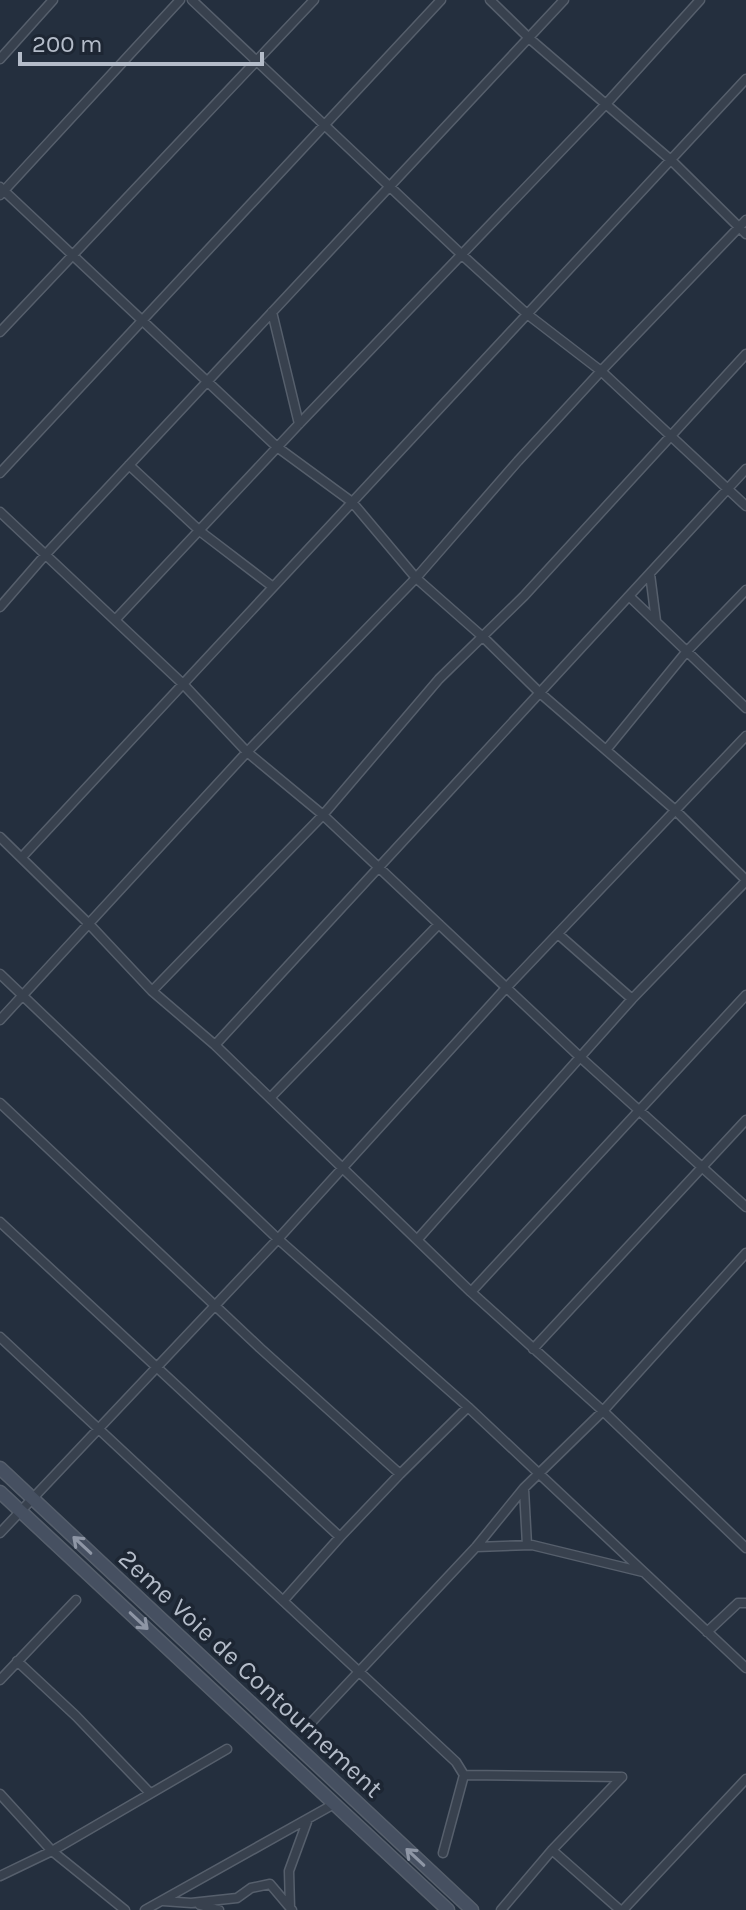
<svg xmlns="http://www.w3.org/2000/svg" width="746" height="1910" font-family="Karla,sans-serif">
  <rect width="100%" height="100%" fill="#242f3e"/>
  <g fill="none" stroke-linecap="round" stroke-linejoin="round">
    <g stroke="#565f6c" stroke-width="11">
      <path id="minor" d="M192,0L461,254L527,314L601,371L746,506
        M490,0L530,39L672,161L746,234
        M0,59L53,0
        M0,187L277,447L352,502L416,578L484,638L540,693L674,809L746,880
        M0,195L180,0
        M272,312L299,424
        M0,332L314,0
        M129,465L201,532L273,587
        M0,473L441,0
        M0,512L184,685L247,752L323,815L580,1057L746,1207
        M650,574L656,621
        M629,596L746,708
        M0,607L46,554L564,0
        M115,620L299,424L606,104L700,0
        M606,750L687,651L746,590
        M0,837L90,925L152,991L215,1045L471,1292L603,1411L746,1548
        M22,857L746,79
        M558,934L632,999
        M0,974L278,1239L468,1407L746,1668
        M152,991L323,815L439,679L524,596L746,354
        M0,1020L247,752L416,578L518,461L601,371L746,220
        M215,1045L746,469
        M270,1098L439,924
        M0,1103L260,1348L400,1474
        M0,1222L340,1537L400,1474L468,1407
        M417,1240L632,999L746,881
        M471,1292L746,995
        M0,1337L456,1762L464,1775L443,1853
        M533,1349L746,1120
        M524,1489L527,1545
        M0,1533L278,1239L506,988L746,736
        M476,1547L532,1545L643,1572
        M283,1601L340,1537
        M707,1632L738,1603H746
        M17,1661L76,1716L150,1793
        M0,1680L76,1600
        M307,1727L476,1547L524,1488L603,1411L746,1253
        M464,1775L622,1777
        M0,1794L52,1851L125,1910
        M552,1850L620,1910
        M0,1876L52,1851L227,1749
        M163,1901L191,1903L237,1898L251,1888L270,1884L292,1910
        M200,1905L219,1910
        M290,1908L289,1871L308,1819
        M145,1910L334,1804
        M501,1910L552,1850L622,1777
        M623,1910L746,1779"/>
    </g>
    <g stroke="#565f6c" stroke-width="15">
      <path id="secondary" d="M0,1468L472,1910
        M0,1492L448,1910"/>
    </g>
    <use href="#minor" stroke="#38414e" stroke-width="8"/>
    <use href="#secondary" stroke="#465061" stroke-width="12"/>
  </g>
  <defs><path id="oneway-shaft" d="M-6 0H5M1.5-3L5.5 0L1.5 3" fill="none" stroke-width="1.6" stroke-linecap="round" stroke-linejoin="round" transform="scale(2)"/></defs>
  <g stroke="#8e96a5">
    <use href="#oneway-shaft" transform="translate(82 1545) rotate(-137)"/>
    <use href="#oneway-shaft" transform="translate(139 1621) rotate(43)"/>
    <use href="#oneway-shaft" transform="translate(415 1857) rotate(-137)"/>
  </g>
  <g text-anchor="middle" stroke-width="7" stroke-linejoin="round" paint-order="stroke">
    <g font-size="26" fill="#b4bcc9" stroke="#1d2633">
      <text transform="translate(251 1673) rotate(43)" y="9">2eme Voie de Contournement</text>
    </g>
  </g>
  <path d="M20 52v12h242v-12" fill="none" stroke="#b4bcc9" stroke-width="4"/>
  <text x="32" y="52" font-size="24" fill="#b4bcc9" stroke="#1d2633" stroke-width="6" paint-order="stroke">200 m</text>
</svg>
